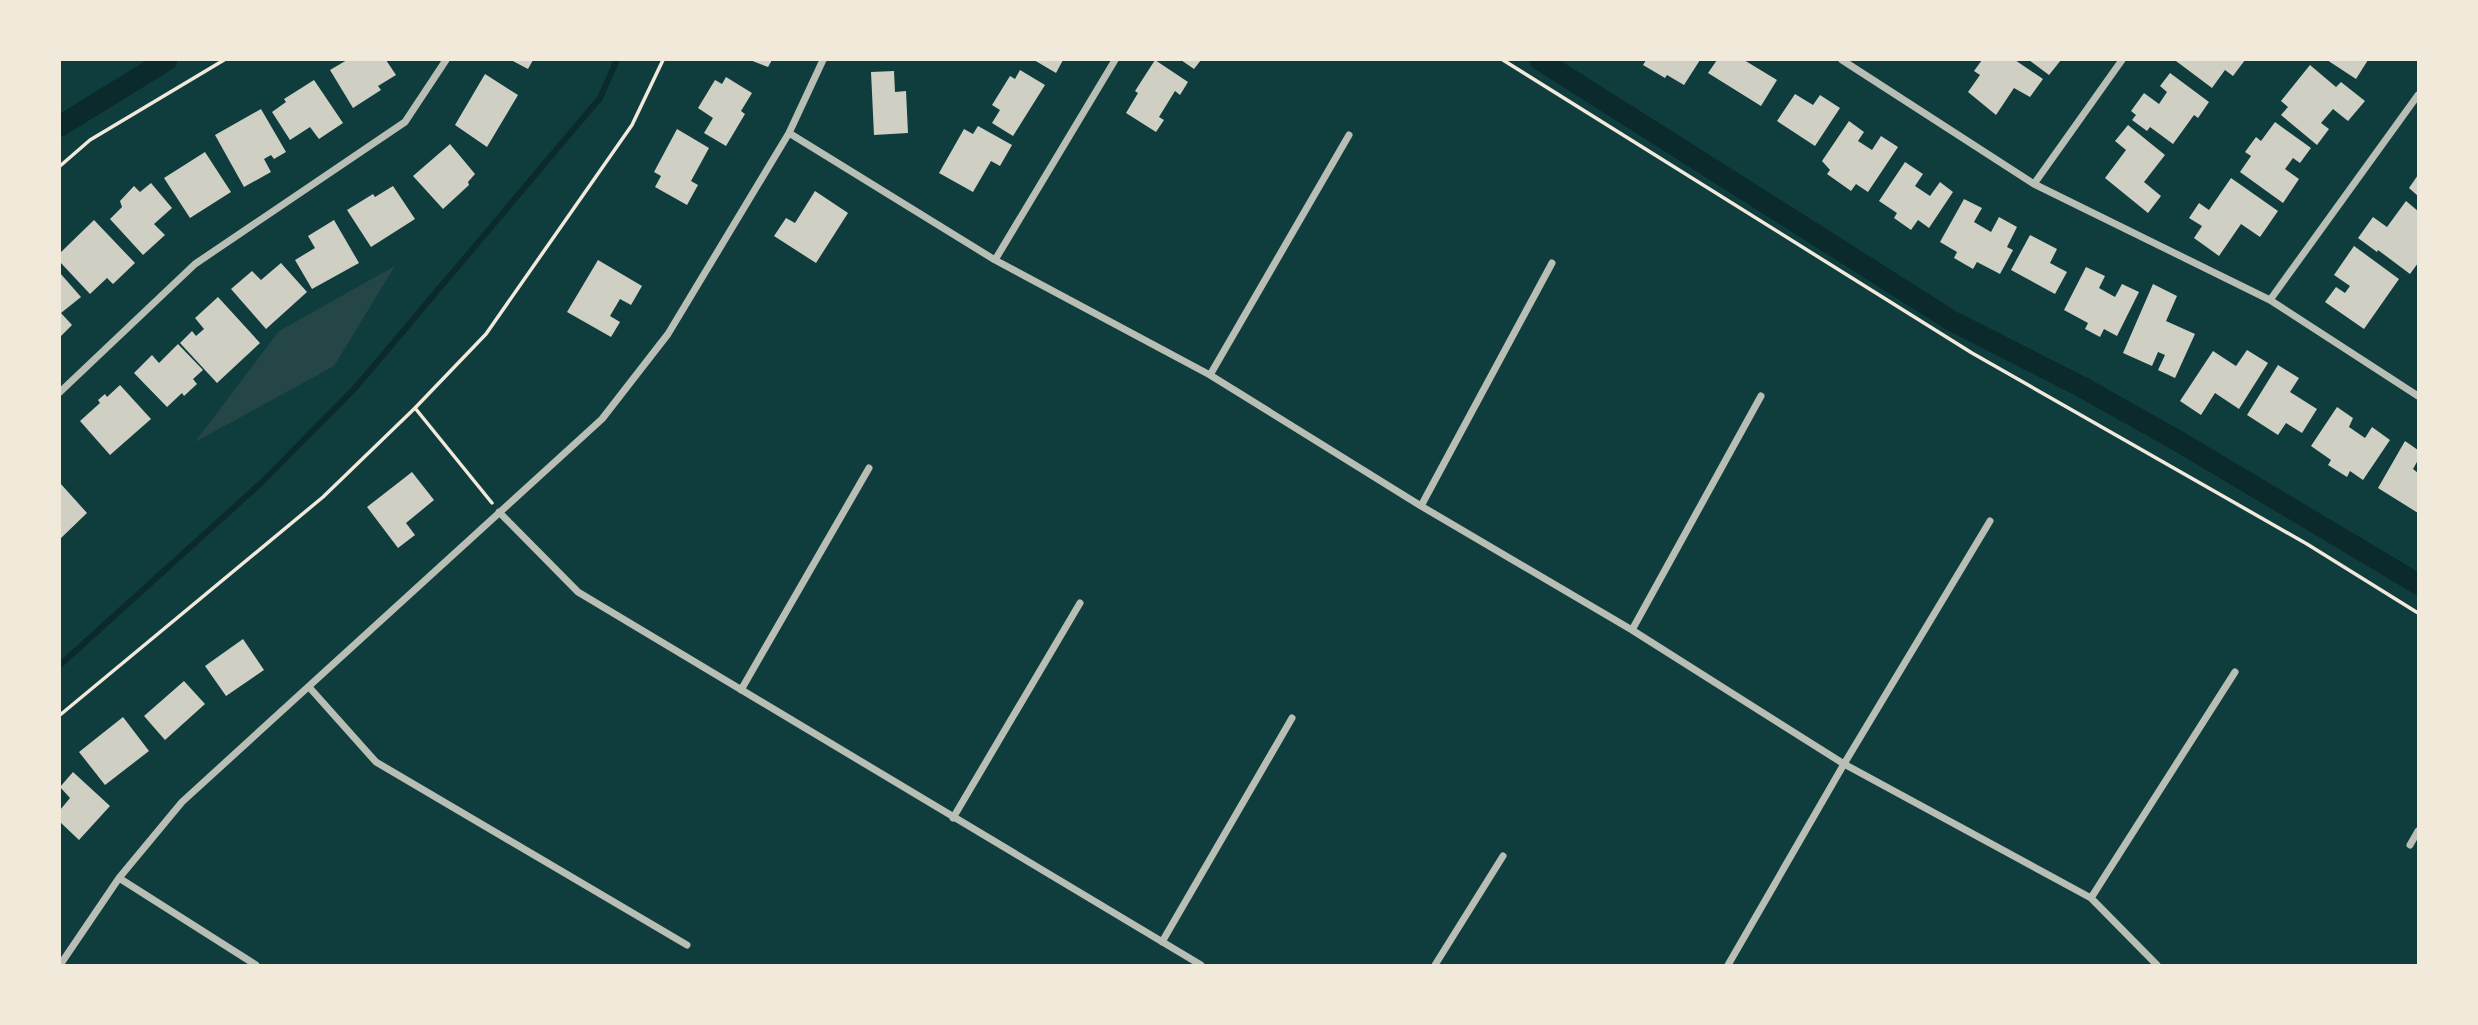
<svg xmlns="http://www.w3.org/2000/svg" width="2478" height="1025" font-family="Spectral,serif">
  <rect width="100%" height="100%" fill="#0f3d3e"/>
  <path fill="#244646" d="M395,266L334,366L195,442L279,331Z"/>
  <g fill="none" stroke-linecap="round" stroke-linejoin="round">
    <path stroke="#0a2a2b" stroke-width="6" d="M60,665L261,483L356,387L600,98L617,60"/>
    <path stroke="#0a2a2b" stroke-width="21" d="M1540,60L1952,321L2082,387L2178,441L2418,584
      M60,126L167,60"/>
  </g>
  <path fill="#cfcfc3" d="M347,60H386L396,75L378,86L381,90L353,108L330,70Z
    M511,60H533L528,69Z
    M750,60H772L768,67Z
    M1034,60H1063L1056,73Z
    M1155,60L1188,82L1180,95L1175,91L1159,117L1164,120L1156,132L1126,113L1138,93L1135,91Z
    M1181,60H1201L1194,69Z
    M1646,60H1700L1684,85L1667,75L1665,78L1643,65Z
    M1717,60H1744L1777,80L1761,106L1708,73Z
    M1982,60H2015L2043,79L2030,97L2014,88L1996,115L1968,92L1980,75L1974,71Z
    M2029,60H2061L2049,75Z
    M2177,60H2245L2233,76L2225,70L2212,88L2176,61Z
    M2327,60H2368L2356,79Z
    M2310,65L2336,87L2341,82L2365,101L2348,121L2333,109L2321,123L2329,129L2317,145L2281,115L2288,107L2281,101Z
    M1020,70L1045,85L1013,136L992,123L1000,110L992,105L1010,76L1015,79Z
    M894,71L895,92L906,91L908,133L874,135L871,72Z
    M2170,73L2209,102L2198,118L2194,115L2173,144L2150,127L2147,131L2132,120L2136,115L2131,111L2144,93L2159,104L2167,92L2160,86Z
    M485,74L518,95L487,147L455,125Z
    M726,77L752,93L741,111L745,114L726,146L704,133L713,118L698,108L715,80L722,84Z
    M314,80L343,123L319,139L310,127L290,140L272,112L286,102L284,99Z
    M1795,94L1813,105L1820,95L1840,108L1815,146L1777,121Z
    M261,109L286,152L274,159L271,155L264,159L271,172L244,187L215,135Z
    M1849,121L1864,132L1858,141L1872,150L1881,136L1898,147L1868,192L1856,184L1851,191L1827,174L1830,170L1822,161Z
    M2275,122L2311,148L2300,163L2293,158L2285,169L2299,179L2283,203L2240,172L2251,156L2245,152L2256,137L2261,141Z
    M2128,125L2165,155L2144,182L2161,196L2148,213L2105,178L2126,150L2115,141Z
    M978,126L1012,145L1000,166L991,161L973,192L939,173L964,129L973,134Z
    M677,129L709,148L691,181L698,185L687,205L655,187L661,176L654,172Z
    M450,144L475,174L468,182L469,185L443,209L413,176Z
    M205,152L231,192L190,218L164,178Z
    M1905,162L1923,174L1915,186L1930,196L1940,182L1953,192L1929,228L1918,220L1911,230L1894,218L1897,213L1879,201Z
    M2418,175V196L2409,188Z
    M2231,178L2278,211L2260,237L2241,224L2219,256L2194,238L2202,226L2189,218L2199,203L2209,210Z
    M151,183L172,208L154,224L165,235L143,255L110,219L122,207L120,201L134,186L140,192Z
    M393,186L415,219L371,247L347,210L373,194L375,197Z
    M815,191L848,213L816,263L774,236L786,218L795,223Z
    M1964,199L1982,208L1974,222L1991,232L1999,217L2017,227L2007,247L2013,250L2000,274L1977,262L1973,269L1954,258L1957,252L1940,242Z
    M2406,201L2418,211V263L2410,274L2378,250L2377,252L2358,238L2373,217L2387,227Z
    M94,220L135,263L113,284L107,278L90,294L60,262V253Z
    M334,220L359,263L312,289L295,260L315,248L308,236Z
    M2030,235L2057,249L2050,263L2067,272L2055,294L2011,270Z
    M2354,246L2399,279L2364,329L2325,302L2336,287L2345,293L2350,286L2334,275Z
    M598,260L642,286L631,305L620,299L610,316L620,322L611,337L567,312Z
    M281,263L307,292L266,329L231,289L252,271L261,280Z
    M2086,267L2105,276L2099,288L2115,297L2122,284L2139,292L2117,336L2104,329L2100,337L2085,329L2088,323L2064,310Z
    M60,273L81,297L61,313L72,325L60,337Z
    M2153,284L2177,296L2166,321L2195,334L2175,378L2158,370L2165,355L2158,352L2152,366L2123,353Z
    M218,297L260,343L217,383L180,343L192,331L196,336L204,329L195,318Z
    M178,344L203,370L193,379L197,384L184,396L182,393L167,407L134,373L152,355L159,363Z
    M2247,350L2268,363L2239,409L2215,393L2201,415L2180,401L2213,351L2236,366Z
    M2278,365L2299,378L2290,392L2317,409L2302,433L2286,423L2278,435L2247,415Z
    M120,385L151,419L110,455L80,421L100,403L98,400L105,394L107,397Z
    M2337,407L2353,418L2349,427L2365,438L2372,427L2390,440L2363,480L2350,471L2347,477L2328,465L2331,460L2311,446Z
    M2405,441L2418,450V460L2413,469L2418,473V513L2378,488Z
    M412,472L434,500L406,523L415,535L398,548L367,507Z
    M60,483L87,513L60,539Z
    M243,639L264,670L226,696L205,666Z
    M184,681L205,704L165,740L144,716Z
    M123,717L149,751L105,785L79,752Z
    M73,772L110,806L79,840L60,822V810L70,798L60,787Z"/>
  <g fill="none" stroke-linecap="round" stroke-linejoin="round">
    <path stroke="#f1e9da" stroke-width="3.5" d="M1503,60L1972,353L2307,544L2418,613
      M60,166L90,140L224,60
      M415,408L486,334L632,125L663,60
      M60,715L323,497L415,408L492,503"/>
    <path stroke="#b8beb3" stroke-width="7" d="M1842,60L2034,184L2270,300L2418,396
      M789,133L995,260L1210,375L1421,506L1632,630L1844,764L2091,898L2157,965
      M2034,184L2122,60
      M995,260L1115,60
      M2270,300L2418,95
      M1210,375L1349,135
      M60,392L195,264L405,122L446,60
      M1421,506L1552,263
      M499,512L578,592L1201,965
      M1632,630L1761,396
      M309,687L376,762L687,945
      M741,690L869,468
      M953,818L1080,603
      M2410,845L2418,831
      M119,878L256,965
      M2091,898L2235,672
      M1162,942L1292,718
      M60,965L119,878L182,802L602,419L668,334L789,133L823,60
      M1435,965L1503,856
      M1728,965L1844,764L1990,521"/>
  </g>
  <rect width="2478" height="1025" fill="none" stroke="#f1e9da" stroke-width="122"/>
</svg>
